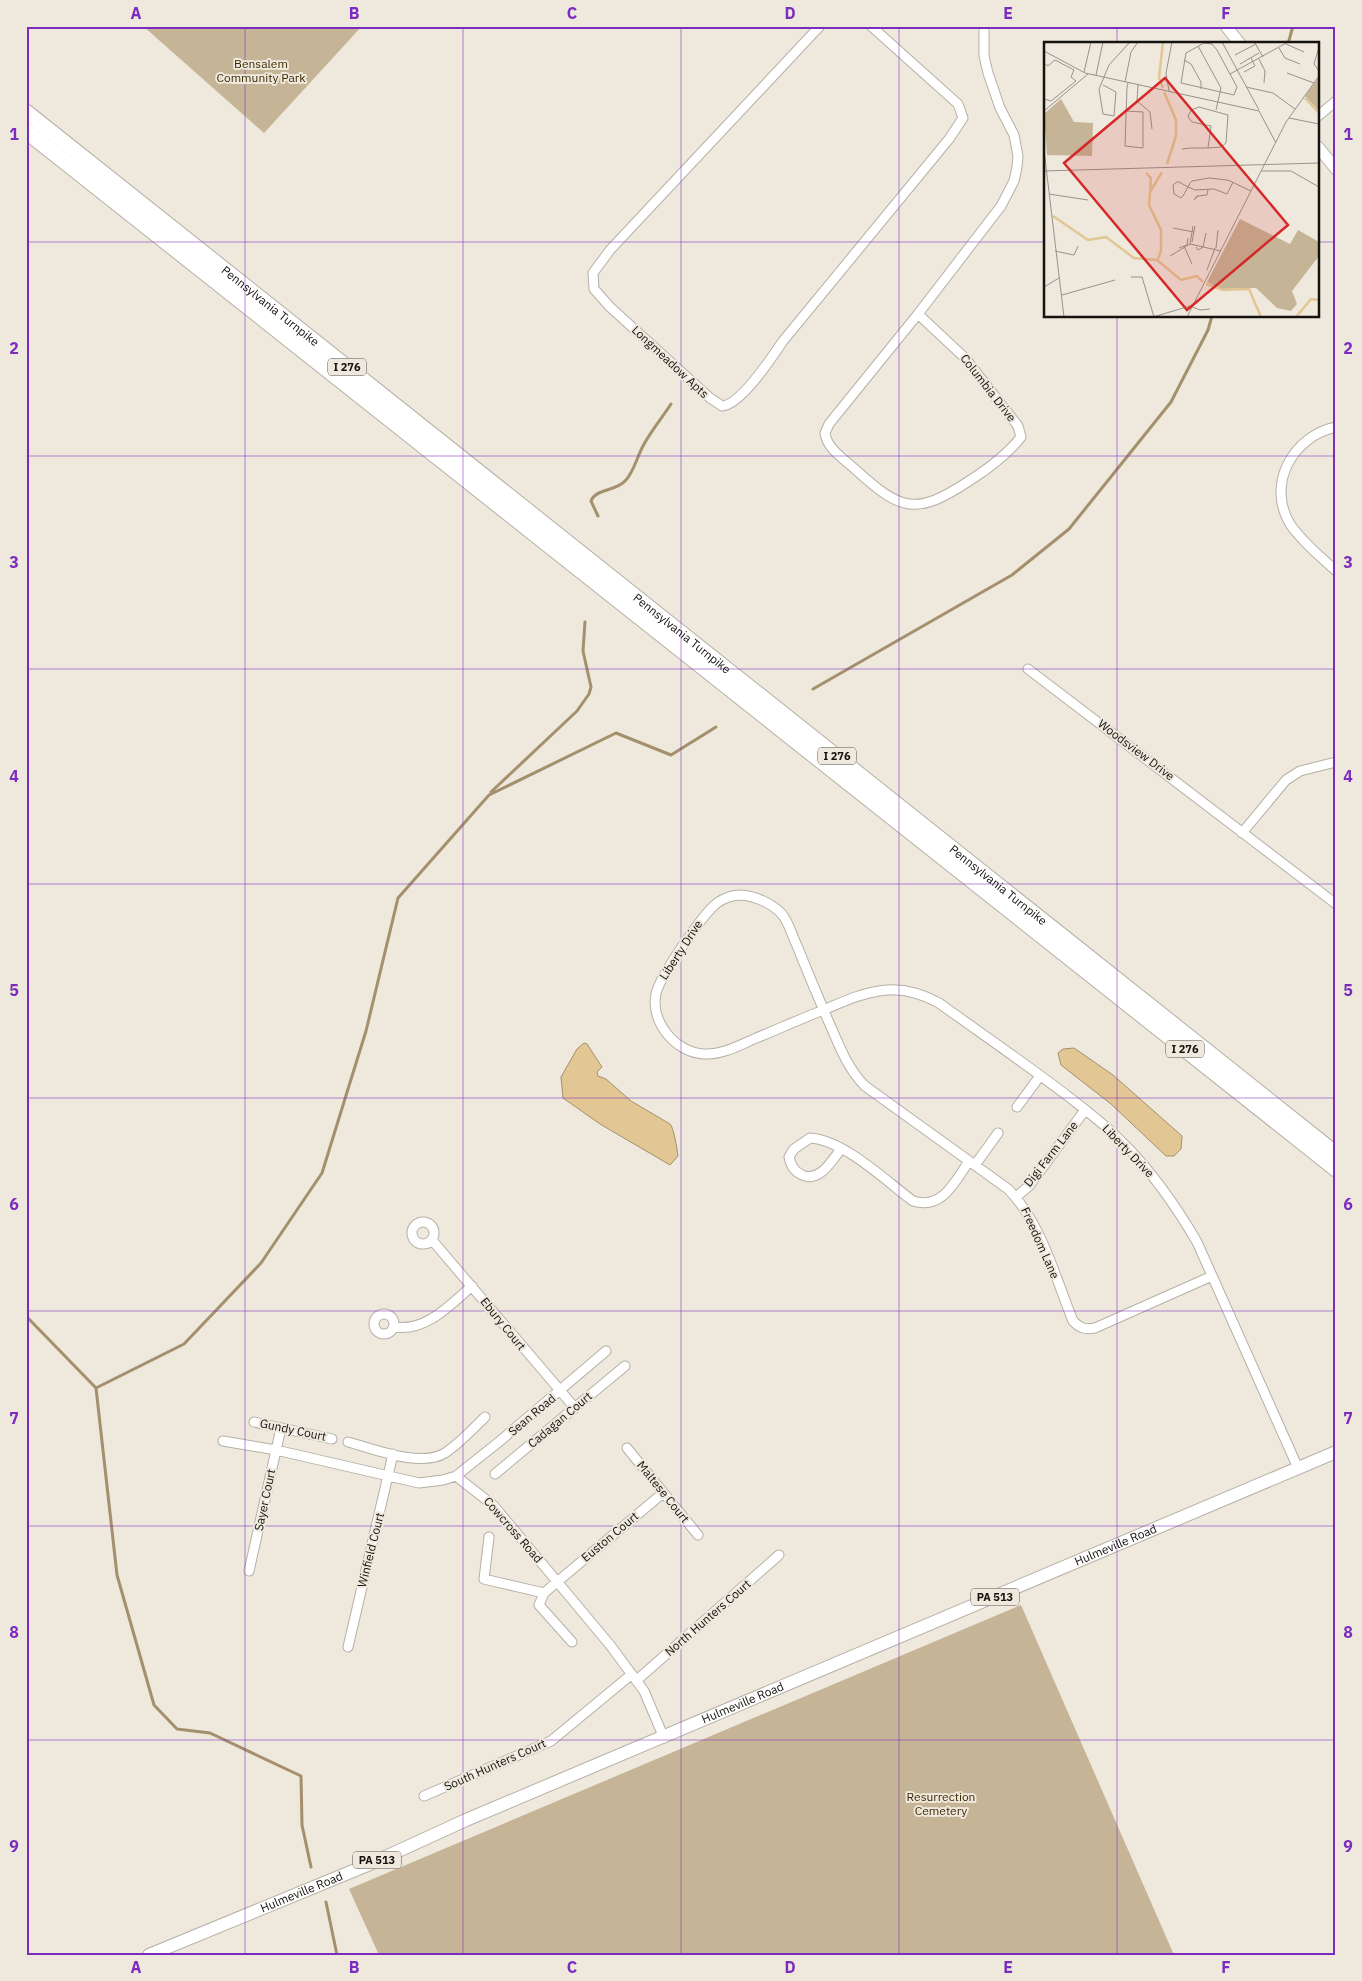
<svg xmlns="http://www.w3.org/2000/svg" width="1362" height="1981" font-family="'IBM Plex Sans',sans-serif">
  <rect width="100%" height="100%" fill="#eee8dd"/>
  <path fill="#c5b496" d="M143,26H362L264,133Z
    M1021,1605L1174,1955H379L349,1889Z"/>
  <path fill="#e2c694" stroke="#a4906c" d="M584,1043L587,1044L602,1067L597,1072L598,1076L606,1079L631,1101L670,1124C674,1128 677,1149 678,1156L670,1165L600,1124L563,1098L561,1077L577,1049Z
    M1074,1048L1113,1075L1182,1136L1181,1149L1174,1156H1166L1111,1104L1061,1065L1058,1053L1063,1049Z"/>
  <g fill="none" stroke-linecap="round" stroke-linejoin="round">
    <path stroke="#a4906c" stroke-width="3" d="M1288,44L1293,26
      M598,516L591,501C596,488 616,492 626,480C634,471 637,457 643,446C651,431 662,418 671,404
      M813,689L1012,575L1069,529L1171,402L1208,330L1212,316
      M491,792L577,711L589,694L591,687L583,651L585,622
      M26,1316L96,1388L117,1575L154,1705L177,1729L210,1733L301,1776L302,1825L311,1867
      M96,1388L184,1344L261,1263L322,1173L366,1031L398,898L489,795L616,733L671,755L716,727
      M326,1902L337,1955"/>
    <g stroke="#b6b0a6" stroke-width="11">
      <path id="minor" d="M820,26L610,250L593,273L594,289L610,307L710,398L722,406C741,405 772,357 783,341L949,139L963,118L958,104L871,26
        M1318,116L1336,101
        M918,314L965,358L1018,426L1021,437C1007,455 988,469 969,481C916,516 901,511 856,470C844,459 827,449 825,433L829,424Z
        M918,314L1001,206L1014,181L1017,167L1018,156L1014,135L1000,108L988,73L984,56V26
        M1336,427C1293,436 1266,484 1290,524C1302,542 1321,557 1336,571
        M1028,669L1336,904
        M1242,833L1286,780L1300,771L1336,762
        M1017,1107L1040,1076
        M841,1149C832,1160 820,1183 802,1175C794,1171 791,1166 789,1157L794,1149L810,1138C844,1140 886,1181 913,1201C942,1210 955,1182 969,1161
        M975,1165L998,1133
        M1016,1197L1029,1186L1085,1110
        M412 1233a11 11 0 1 1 22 0a11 11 0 1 1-22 0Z
        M432,1240L575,1408
        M1212,1276L1095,1328C1085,1330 1080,1328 1073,1321C1055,1277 1042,1224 1008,1189L865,1086C846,1067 838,1042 827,1018C817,994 807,971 798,948C793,938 790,926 784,917C776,905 756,896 741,895C732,895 724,898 717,903C703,914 659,977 656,994C650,1022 676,1053 704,1054C722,1055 738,1046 754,1039C776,1030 798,1020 821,1011C864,993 893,978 939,1003C982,1034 1026,1064 1069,1097C1088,1112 1107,1126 1124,1144C1153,1173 1176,1206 1197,1242L1298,1468
        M374 1324a10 10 0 1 1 20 0a10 10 0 1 1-20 0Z
        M394,1327C426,1332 450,1305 472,1286
        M254,1422L332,1439
        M223,1441L276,1450L419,1483L443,1480L456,1476L494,1506L610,1645L644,1691L664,1738
        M348,1442C375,1449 420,1468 445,1453C460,1443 473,1429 485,1417
        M627,1448L698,1535
        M495,1474L625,1366
        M456,1476L500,1441L606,1351
        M489,1537L484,1579L544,1593L663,1493
        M249,1571L281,1428
        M544,1593L539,1605L572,1642
        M348,1647L393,1454
        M637,1680L779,1555
        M424,1796L551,1741L632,1674"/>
    </g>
    <g stroke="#b6b0a6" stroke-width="13">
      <path id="secondary" d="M1226,26L1240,44
        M1318,147L1336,169"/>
    </g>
    <g stroke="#b6b0a6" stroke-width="14">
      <g id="primary">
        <path id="s1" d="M149,1955L370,1864L466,1820L1336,1452"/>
      </g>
    </g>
    <g stroke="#b6b0a6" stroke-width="17">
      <g id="motorway">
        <path id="s2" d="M26,112L1336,1154"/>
        <path d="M26,131L1336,1169"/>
      </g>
    </g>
    <use href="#minor" stroke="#fff" stroke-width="9"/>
    <use href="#secondary" stroke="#fff" stroke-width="11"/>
    <use href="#primary" stroke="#fff" stroke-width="12"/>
    <use href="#motorway" stroke="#fff" stroke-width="15"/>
  </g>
  <path fill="none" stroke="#7b2cbf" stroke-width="1" stroke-opacity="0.55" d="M245,26V1955M463,26V1955M681,26V1955M899,26V1955M1117,26V44M26,242H1046M1318,242H1336M1117,316V1955M26,456H1336M26,669H1336M26,884H1336M26,1098H1336M26,1311H1336M26,1526H1336M26,1740H1336"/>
  <g text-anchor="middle" stroke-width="4" stroke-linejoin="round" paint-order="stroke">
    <g fill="#eee8dd" stroke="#56534d" stroke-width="1">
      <rect x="328" y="358.5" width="38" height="17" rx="4"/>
      <rect x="818" y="747.5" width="38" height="17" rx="4"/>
      <rect x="1166" y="1040.5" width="38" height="17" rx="4"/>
      <rect x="971" y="1588.5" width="48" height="17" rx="4"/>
      <rect x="353" y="1851.5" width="48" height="17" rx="4"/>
    </g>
    <g font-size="11" font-weight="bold" fill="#15130f">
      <text x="347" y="371">I 276</text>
      <text x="837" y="760">I 276</text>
      <text x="1185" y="1053">I 276</text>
      <text x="995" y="1601">PA 513</text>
      <text x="377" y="1864">PA 513</text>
    </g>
    <g font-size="12" fill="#3c2900" stroke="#eee8dd">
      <text x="261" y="68">Bensalem<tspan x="261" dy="14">Community Park</tspan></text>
      <text x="941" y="1801">Resurrection<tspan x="941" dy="14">Cemetery</tspan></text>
    </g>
    <g font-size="12" fill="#15130f" stroke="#eee8dd">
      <text dy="4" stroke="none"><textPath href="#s2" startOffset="312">Pennsylvania Turnpike</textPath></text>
      <text transform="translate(670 362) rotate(43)" y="4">Longmeadow Apts</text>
      <text transform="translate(988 388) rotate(52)" y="4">Columbia Drive</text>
      <text dy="4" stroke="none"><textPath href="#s2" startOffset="838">Pennsylvania Turnpike</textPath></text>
      <text transform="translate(1136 750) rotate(37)" y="4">Woodsview Drive</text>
      <text dy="4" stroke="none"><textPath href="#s2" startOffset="1242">Pennsylvania Turnpike</textPath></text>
      <text transform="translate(681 950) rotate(-57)" y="4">Liberty Drive</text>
      <text transform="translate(1128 1151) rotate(46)" y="4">Liberty Drive</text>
      <text transform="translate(1051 1154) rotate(-52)" y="4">Digi Farm Lane</text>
      <text transform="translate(1040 1243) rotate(66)" y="4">Freedom Lane</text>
      <text transform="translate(503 1324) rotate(51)" y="4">Ebury Court</text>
      <text transform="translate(532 1415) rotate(-40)" y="4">Sean Road</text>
      <text transform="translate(560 1420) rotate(-40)" y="4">Cadagan Court</text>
      <text transform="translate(293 1430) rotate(12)" y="4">Gundy Court</text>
      <text transform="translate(663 1492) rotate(51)" y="4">Maltese Court</text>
      <text transform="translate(265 1500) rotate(-78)" y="4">Sayer Court</text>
      <text transform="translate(513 1530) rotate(49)" y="4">Cowcross Road</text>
      <text transform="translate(610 1537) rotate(-40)" y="4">Euston Court</text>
      <text dy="4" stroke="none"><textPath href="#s1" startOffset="1050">Hulmeville Road</textPath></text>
      <text transform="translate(371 1550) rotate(-76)" y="4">Winfield Court</text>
      <text transform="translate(708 1618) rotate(-41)" y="4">North Hunters Court</text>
      <text dy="4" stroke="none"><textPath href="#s1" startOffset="645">Hulmeville Road</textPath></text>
      <text transform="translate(495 1765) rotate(-24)" y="4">South Hunters Court</text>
      <text dy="4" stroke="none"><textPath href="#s1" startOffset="165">Hulmeville Road</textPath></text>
    </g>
  </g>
  <g transform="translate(1044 42)">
    <rect width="275" height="275" fill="#eee8dd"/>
    <path d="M275,35V69L261,54ZM17,57L30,80L49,81L48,114L3,113L0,72ZM196,177L246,202L254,188L275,200V214L248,249L253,262L247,269L233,266L212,246L178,247L163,240Z" fill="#c5b496"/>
    <path fill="none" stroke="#e2c694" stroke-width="2.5" d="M119,0L115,36L119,46M120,50L132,78V94L123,122M261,56L275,71M102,131L107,136L106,148M9,174L44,198L62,195L90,216L113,218L137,238L153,234L159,240M114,217L117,209V188L105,163L106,150L118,130M162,242L179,248L205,247L217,275M252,275L267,257L275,258"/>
    <path fill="none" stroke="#97938b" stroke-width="1" d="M178,0L215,68M160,1L168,2L173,8L193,45L190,53L137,41L142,11ZM211,1L219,15M242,2L260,10M154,4L177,46L172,68M275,5L270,22L275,29M235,6L241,16L256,22M0,9L41,31L215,69L232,101M191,13L212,2M215,17L221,29L220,41M140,18L147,22L157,40V47M0,21L4,24L11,18L30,28L27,35L32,39L7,59L0,57M196,22L215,11M40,30L47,0M200,30L211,24L207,16M243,31L270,41M186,32L244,0M52,33L59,0M81,40L87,10L94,0M59,43L72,50L70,74L59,72L55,47L65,23L86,0M94,43L93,59L106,70L108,87M202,45L229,51L251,67M125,49L122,31L128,0M0,69L44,32M82,69L99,70V106L81,104L83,45L84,41M245,76L275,82M138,107L147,106H164L177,105L182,101L184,73L155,65L147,68L144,75L148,80L167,84L164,106M0,108L20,275M0,129L275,121M218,129H247L275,145M189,140L183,152L170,147L150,148L149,147L144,145L135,140H133L129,143L130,152L137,156L139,154L144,145L146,141L148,139L165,136L183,138L186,139L207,149M5,152L44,158M154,154L150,158L153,154H155L162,153H163L164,147M129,186L150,190M148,200L151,184M146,202L149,184M140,204L148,222M152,205L154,208L159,205L162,191M135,206L143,203L144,196M172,206L174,188M11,209L30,213L34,204M126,214L146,202L177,209M163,228L171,206M87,235H98L110,275M0,245L15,236M18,253L71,238M109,275L146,264L156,268L166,267M143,275L242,80L275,34"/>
    <path fill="#d62828" fill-opacity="0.15" stroke="#d62828" stroke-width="2.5" d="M121,36L244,183L143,268L20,121Z"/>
    <rect width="275" height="275" fill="none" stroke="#15130f" stroke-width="2.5"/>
  </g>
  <rect width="1362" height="1981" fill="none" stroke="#eee8dd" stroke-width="55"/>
  <rect x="28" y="28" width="1306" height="1926" fill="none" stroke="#7b2cbf" stroke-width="2"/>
  <g font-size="16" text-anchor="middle" font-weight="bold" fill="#7b2cbf">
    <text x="136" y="19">A</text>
    <text x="354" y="19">B</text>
    <text x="572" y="19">C</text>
    <text x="790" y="19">D</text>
    <text x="1008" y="19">E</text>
    <text x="1226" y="19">F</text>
    <text x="14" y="140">1</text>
    <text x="1348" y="140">1</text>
    <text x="14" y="354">2</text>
    <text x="1348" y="354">2</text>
    <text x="14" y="568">3</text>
    <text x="1348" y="568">3</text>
    <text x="14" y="782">4</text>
    <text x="1348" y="782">4</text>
    <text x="14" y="996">5</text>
    <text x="1348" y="996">5</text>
    <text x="14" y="1210">6</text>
    <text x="1348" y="1210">6</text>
    <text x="14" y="1424">7</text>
    <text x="1348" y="1424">7</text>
    <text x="14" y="1638">8</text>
    <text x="1348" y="1638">8</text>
    <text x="14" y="1852">9</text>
    <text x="1348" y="1852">9</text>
    <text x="136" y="1973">A</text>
    <text x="354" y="1973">B</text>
    <text x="572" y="1973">C</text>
    <text x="790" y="1973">D</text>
    <text x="1008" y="1973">E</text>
    <text x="1226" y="1973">F</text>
  </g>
</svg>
